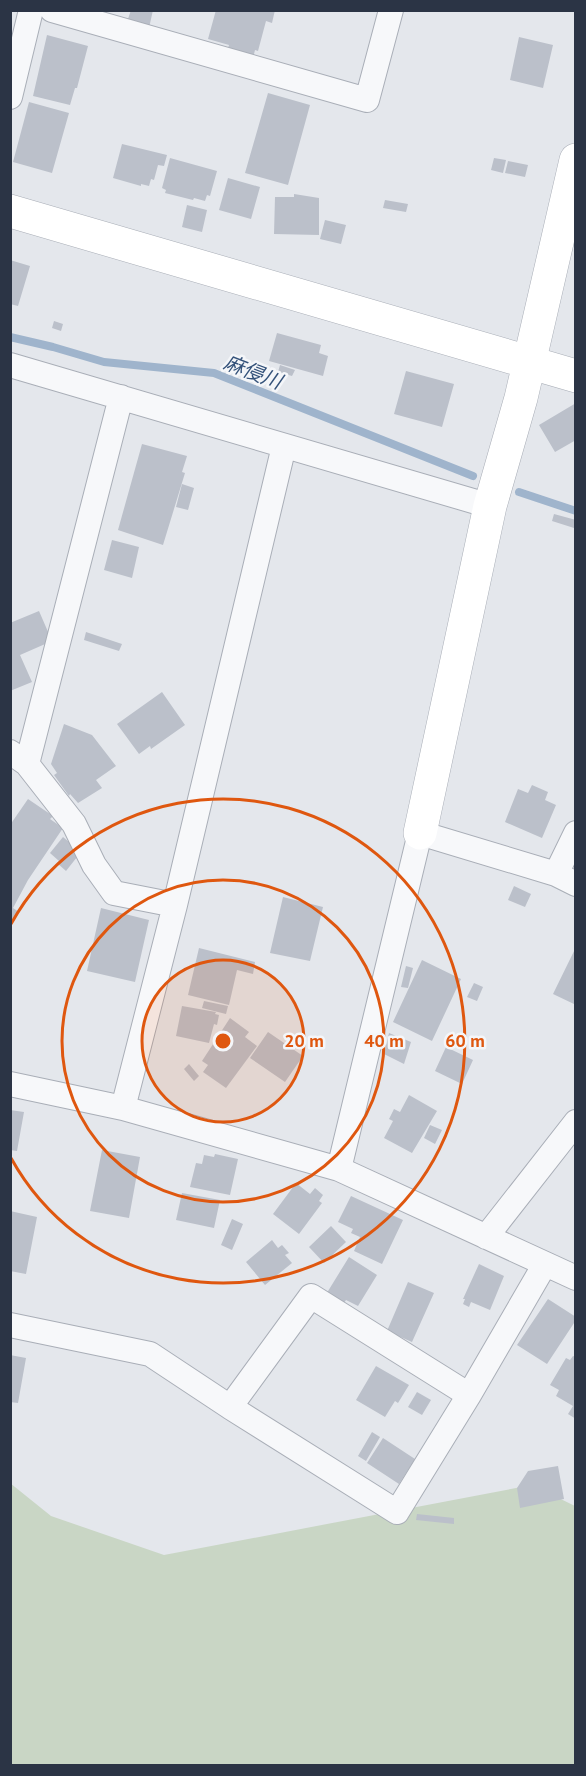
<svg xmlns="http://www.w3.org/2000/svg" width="586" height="1776" font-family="'PT Sans','Noto Sans JP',sans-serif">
  <rect width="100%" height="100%" fill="#e4e7ec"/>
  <path fill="#c9d6c5" d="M10,1483L51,1516L164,1555L532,1485L575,1506V1765H11Z"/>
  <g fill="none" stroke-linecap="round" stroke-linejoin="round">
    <path stroke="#9fb4cc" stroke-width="8" d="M10,337L53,347L104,362L214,373L473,476
      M519,492L576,511"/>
  </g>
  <path fill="#bbc0ca" d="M131,10H153L149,28L127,22Z
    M216,10H275L272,23L266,21L258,51L255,50L253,58L227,51L229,45L208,39Z
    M47,35L88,46L77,88H75L70,105L33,96Z
    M519,37L553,45L543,88L510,80Z
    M268,93L310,105L288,185L245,173Z
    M29,102L69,113L52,173L13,162Z
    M122,144L167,155L164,166L158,165L154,180L151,179L149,186L141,184V186L113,178Z
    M170,158L217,171L210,196L207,195L205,201L194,198L193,200L165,193L166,190L162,188Z
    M494,158L506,160L503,173L491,170Z
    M508,161L528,165L525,177L505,173Z
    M228,178L260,187L251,219L219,210Z
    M294,194L319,198V235L274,234L275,197H294Z
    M385,200L408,204L406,212L383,208Z
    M187,205L207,210L202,232L182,227Z
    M325,220L346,225L341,244L320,239Z
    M10,260L30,266L18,306L10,304Z
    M54,321L63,324L61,331L52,328Z
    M277,333L321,345L319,353L328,356L323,376L269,361Z
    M280,365L295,370L292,376L278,372Z
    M406,371L454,384L442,427L394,414Z
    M576,403V440L555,452L539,425Z
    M142,444L187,456L182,472L185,473L163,545L118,530Z
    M182,484L194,488L188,510L176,507Z
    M554,514L576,520L574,528L552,521Z
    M112,540L139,547L132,578L104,570Z
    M39,611L52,641L20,655L32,682L10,691V623Z
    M86,632L122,644L119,651L84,640Z
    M162,692L185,725L151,749L150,746L139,754L117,724Z
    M64,724L92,735L116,766L96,780L102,788L78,803L70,794L69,796L54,775L57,773L51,764Z
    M532,785L548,792L545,800L556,805L542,838L505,822L518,789L528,793Z
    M28,799L53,816L50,819L63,828L28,880L13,908L19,912L10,927V825Z
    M63,837L81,852L66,871L57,863L59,861L50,853Z
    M514,886L531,894L525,907L508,900Z
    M283,897L323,907L310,961L270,953Z
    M101,908L149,920L135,982L87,971Z
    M576,947V1005L553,994Z
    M199,948L255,962L253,974L237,970L229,1005L188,995Z
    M422,960L461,979L432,1041L393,1022Z
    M406,966L413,968L408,988L401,987Z
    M474,983L483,987L477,1001L467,997Z
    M204,1001L228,1006L226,1014L202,1008Z
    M182,1006L216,1012L215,1014L219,1015L217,1025L214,1024L209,1043L176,1036Z
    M230,1018L249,1032L245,1037L257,1046L226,1088L203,1072L208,1065L202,1061Z
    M268,1032L303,1056L285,1082L250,1058Z
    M389,1033L411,1042L404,1064L384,1054Z
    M446,1047L473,1060L462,1084L435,1071Z
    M189,1064L199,1076L194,1081L184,1069Z
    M409,1095L437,1111L412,1153L384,1138L393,1121L389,1119L394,1109L400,1112Z
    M10,1110L24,1112L17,1151L10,1150Z
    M430,1125L442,1130L435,1144L424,1138Z
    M102,1150L140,1157L129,1218L90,1211Z
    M215,1154L238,1159L230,1195L190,1187L196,1163L202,1164L204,1155L214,1157Z
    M296,1183L310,1194L315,1188L323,1195L319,1201L322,1203L299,1234L273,1214Z
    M182,1193L220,1200L214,1228L176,1220Z
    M351,1196L403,1220L382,1264L354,1251L360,1237L351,1233L353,1229L338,1222Z
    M10,1211L37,1217L26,1274L10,1271Z
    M232,1219L243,1224L232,1250L221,1245Z
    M331,1226L346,1242L324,1263L309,1247Z
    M272,1240L278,1248L282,1245L289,1253L285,1255L292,1263L265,1285L246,1262Z
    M349,1257L377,1275L358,1306L346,1300L342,1306L325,1296Z
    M479,1264L504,1276L490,1310L471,1302L469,1307L463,1304L465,1299H463Z
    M408,1282L434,1293L412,1342L387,1331Z
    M548,1299L576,1317V1320L547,1364L517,1345Z
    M10,1355L26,1358L18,1403L10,1402Z
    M573,1356L576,1357V1419L568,1414L573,1406L556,1396L559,1390L550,1385L566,1358L570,1360Z
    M376,1366L409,1385L398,1403L395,1401L385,1417L356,1400Z
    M417,1392L431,1400L422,1415L408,1407Z
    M372,1432L380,1437L366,1461L358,1456Z
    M383,1438L415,1459L399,1484L367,1463Z
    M558,1466L564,1499L520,1508L517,1488L528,1471Z
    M417,1514L454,1518V1524L416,1520Z"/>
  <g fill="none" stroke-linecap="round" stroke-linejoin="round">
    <g stroke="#a9aeb7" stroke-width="26">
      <path id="street" d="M52,10L367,100L391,10
        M10,97L31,10
        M10,365L490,506
        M10,752L27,764L74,824L94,865L114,893L175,905
        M27,764L121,397
        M556,874L576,833
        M10,1084L123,1108L339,1169L576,1278
        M123,1108L175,905L284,446
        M339,1169L420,833L556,874L576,884
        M486,1237L576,1122
        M10,1325L150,1354L230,1407L397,1512L469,1395L545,1264
        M230,1407L311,1296L469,1395"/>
    </g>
    <g stroke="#a9aeb7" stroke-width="34">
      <path id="secondary" d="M10,211L576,376
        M420,833L490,506L521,398L576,160"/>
    </g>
    <use href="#street" stroke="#f7f8fa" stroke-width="24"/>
    <use href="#secondary" stroke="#fff" stroke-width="33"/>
  </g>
  <circle cx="223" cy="1041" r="81" fill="#df570f" fill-opacity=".12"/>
  <g fill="none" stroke="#df570f" stroke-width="3">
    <circle cx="223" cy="1041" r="81"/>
    <circle cx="223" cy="1041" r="161"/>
    <path d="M11 924A242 242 0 1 1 11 1158"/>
  </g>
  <g text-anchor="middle" stroke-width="5" stroke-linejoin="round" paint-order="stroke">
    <g font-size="20" font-style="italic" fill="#34527a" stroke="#f4f6f9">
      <text transform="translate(253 372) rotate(21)" y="7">麻侵川</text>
    </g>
  </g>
  <circle cx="223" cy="1041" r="9" fill="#df570f" stroke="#f4f6f9" stroke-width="3"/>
  <g font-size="18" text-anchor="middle" font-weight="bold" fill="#df570f" stroke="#f4f6f9" stroke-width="5" stroke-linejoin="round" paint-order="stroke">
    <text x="304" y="1047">20 m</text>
    <text x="384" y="1047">40 m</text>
    <text x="465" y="1047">60 m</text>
  </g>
  <rect width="586" height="1776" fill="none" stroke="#2b3445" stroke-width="24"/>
</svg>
